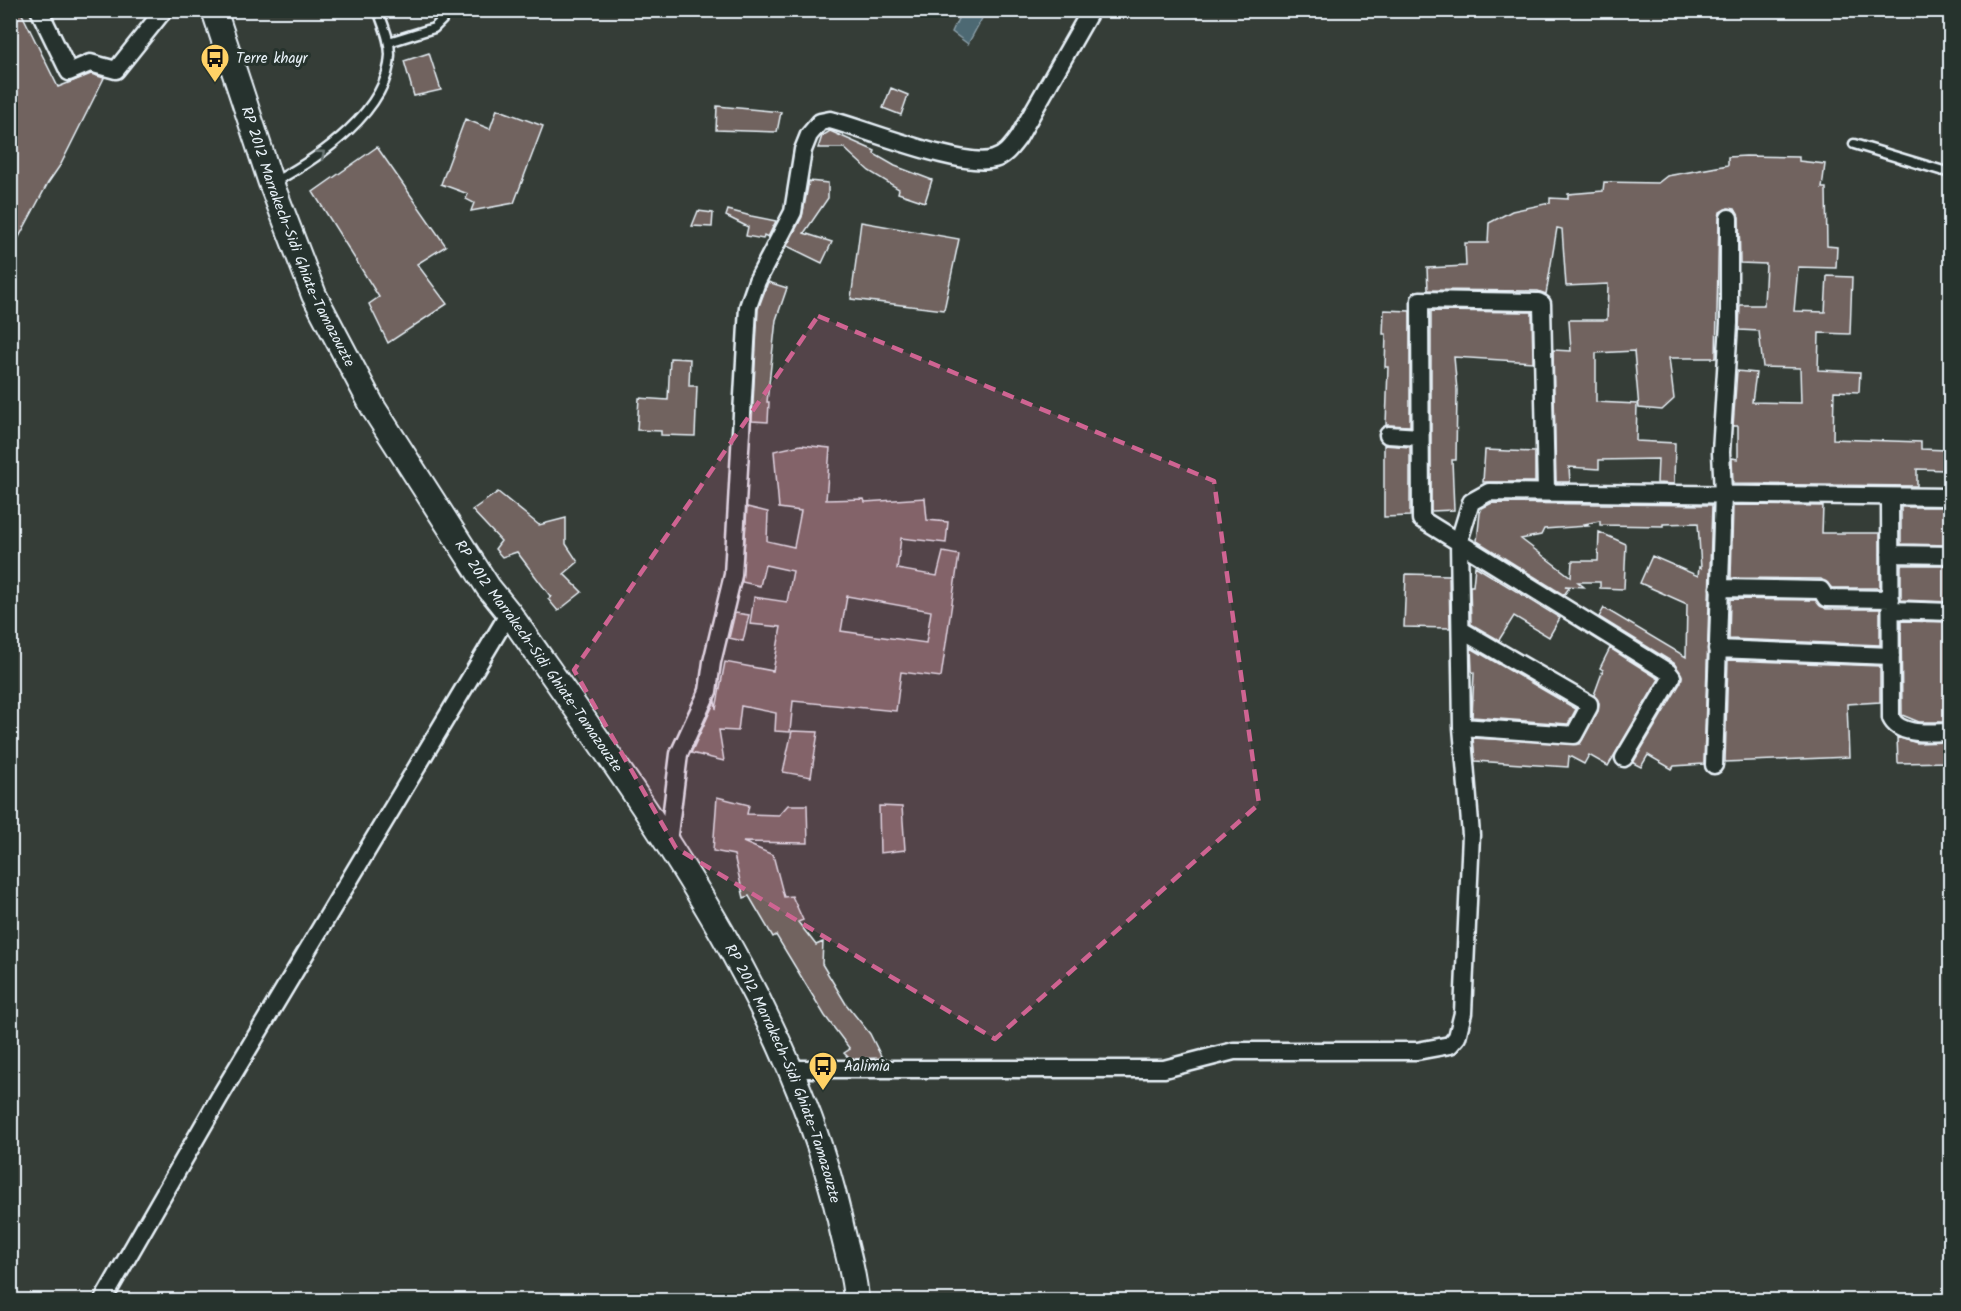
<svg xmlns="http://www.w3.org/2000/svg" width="1961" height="1311" font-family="Kalam,sans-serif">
  <rect width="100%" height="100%" fill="#353d37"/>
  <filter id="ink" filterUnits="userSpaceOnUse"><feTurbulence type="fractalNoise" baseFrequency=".0167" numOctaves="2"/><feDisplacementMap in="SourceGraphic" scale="12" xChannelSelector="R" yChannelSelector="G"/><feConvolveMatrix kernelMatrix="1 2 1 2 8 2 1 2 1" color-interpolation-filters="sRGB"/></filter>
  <g filter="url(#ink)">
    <path fill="#4d6973" stroke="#8b9fa8" stroke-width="1.5" d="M962,10L986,11L968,44L952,32Z"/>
    <path fill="#71645f" stroke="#e8f1f8" stroke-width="1.5" fill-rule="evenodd" d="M10,10H20L58,87L91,74L104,78L61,164L48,183L10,254Z
      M429,53L441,90L414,96L404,61Z
      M891,88L908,95L901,115L883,108Z
      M717,106L781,112L777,132L716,130Z
      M497,109L543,126L514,203L471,211L474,203L466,199L468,194L441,184L465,119L490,129Z
      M830,131L875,151L874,154L895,166L932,180L925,202L898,193L899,189L869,171L844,148H818L822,136Z
      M377,147L446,246L417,264L447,304L388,343L369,304L379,297L313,192Z
      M1746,156L1799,157V161L1825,164L1822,188H1826L1827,246L1837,247L1836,268L1798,267L1794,311L1825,312L1827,276L1852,277L1850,334L1819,333L1818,370L1860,372L1859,392L1834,391L1833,439L1921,442V449L1946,450L1945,470L1917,469V486L1733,484L1732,458L1738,459V426H1733L1737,371L1756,373L1752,402L1801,403L1800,368L1763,367L1759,331L1739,330L1740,305H1764L1766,264L1740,263L1739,217L1735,209L1728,208L1720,212L1719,218L1716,358H1669L1674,399L1662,410L1639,408L1634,351L1596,353V402L1637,404L1636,441L1675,443L1674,484L1657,483L1658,459L1599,460V469L1569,467L1570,482H1556L1553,350L1571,351L1569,320H1607L1608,284L1566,286L1562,229L1557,228L1546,294L1538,291L1428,290L1427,268L1466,266L1465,243H1488L1489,223L1512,211L1550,203V198L1568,199V194L1603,191L1604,182L1658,183L1667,176L1728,165V157Z
      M809,181L828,183V198L804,233L832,242L822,263L787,246L802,217Z
      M728,210L751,216L776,221L768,237L764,235L763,239L746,236L748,227L726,216Z
      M698,211L713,213L712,227L692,226Z
      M861,222L959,239L944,310L851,299Z
      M768,282L787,288L776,320L767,402H769L768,422L752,421L758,309Z
      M1384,310L1410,311V426L1386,425L1388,367H1385L1386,334H1383Z
      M1431,311L1532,312L1533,362L1454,357L1457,390L1456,460H1452L1454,510L1431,511Z
      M670,358L690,359L689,386H697L695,436L661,435V431L637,430L639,398L668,400Z
      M801,445L830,448L826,500L864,499L865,502L925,498L927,520L948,522L946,543L901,538L897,569L937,576L943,552L959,555L941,677L901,672L896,711L793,701L790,732L775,731L776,713L741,706L738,731L719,730L724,761L691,753L715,701L716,709L725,662L773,671L781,627L750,624L754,597L787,602L793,571L765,565L760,586L742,582L747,507L768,512L767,541L794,547L801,511L779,508L774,451ZM847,596L931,611L926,643L841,631Z
      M1384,445L1410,447V516L1384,517Z
      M1485,450L1535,452V482H1483Z
      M498,492L539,525L566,518V544L578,562L564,574L582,592L558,611L548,599L551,597L517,552L502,557L495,549L501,541L472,510Z
      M1492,503L1712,505L1704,764L1674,766L1672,769L1648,755L1641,767L1633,763L1681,682L1682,676L1674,663L1599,617L1604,608L1686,657L1687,604L1640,583L1652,556L1698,576L1699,567L1701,568L1698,523L1663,524V526L1600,525V521L1584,524L1588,526L1544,529L1541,535L1521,539L1571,577L1572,561H1598L1599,532L1626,544L1624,589L1600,588V582H1578L1584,587L1565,586L1569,588L1564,595L1477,541L1480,513L1482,508Z
      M1733,505L1823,506L1822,533H1880V588H1832L1821,579L1731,578Z
      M1901,507H1950V545L1901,544Z
      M1901,565H1950V602L1901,600Z
      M1475,566L1560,618L1549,637L1514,616L1499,640L1471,624L1470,586H1473Z
      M1406,574L1449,575L1450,628L1404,627Z
      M1730,599L1815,600L1826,609H1880V645L1729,639Z
      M735,613L749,615L743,641L729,638Z
      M1901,621L1950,622V722H1919L1902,715Z
      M1471,648L1576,709L1568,724L1472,717L1474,673L1472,671Z
      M1610,648L1659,679L1608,766L1589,755L1584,764L1569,756L1568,767L1475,761L1473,738L1580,744L1598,711L1599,703L1594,695L1603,670L1600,668Z
      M1728,660L1880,666V702L1847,704L1849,757L1725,762Z
      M792,731L818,732L811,777L783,772Z
      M1897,737L1917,743L1950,742V762L1898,763Z
      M717,797L749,805L747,814L779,815L788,805H807L808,843L743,842L773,855L784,897L792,896L803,920L798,922L816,945L823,942L822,964L846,1004L870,1034L882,1058L850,1059L844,1053L850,1049L825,1016L776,935L773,937L749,896L744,898L734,855L713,851Z
      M879,806L902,807L905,850L880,853Z"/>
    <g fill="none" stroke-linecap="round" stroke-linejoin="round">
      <g stroke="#e8f1f8" stroke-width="13">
        <path id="lane" d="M389,42L434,28L442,20L443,10
          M1854,144L1950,173
          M274,182C319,158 388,111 390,55C390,39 383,25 378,10"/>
      </g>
      <g stroke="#e8f1f8" stroke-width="21">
        <path id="street" d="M39,10L69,72L90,63L116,70L164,10
          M1388,435L1420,437
          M1546,491L1542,304L1538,302L1420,300L1421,519L1668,672L1672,677L1624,758
          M1890,497L1891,718C1900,737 1933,732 1950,732
          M1890,554L1950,555
          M1719,588L1821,590L1826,598L1891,599
          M1892,610L1950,612
          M1461,630L1589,704V707L1574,735L1462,727
          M1717,649L1891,656
          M1714,765L1723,493L1721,452L1729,323V218
          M668,842L679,754L708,691L712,662L733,575L748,307L757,281L793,212L803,150L809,135L820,122L830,120C866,129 964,169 994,159C1005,156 1011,147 1018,138L1091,10
          M792,1069H1164L1234,1051H1417L1450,1045L1457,1037L1463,1013L1471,835L1462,727L1459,541L1471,502L1489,492L1950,497
          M103,1300L219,1098L509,613"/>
      </g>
      <g stroke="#e8f1f8" stroke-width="28">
        <g id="secondary">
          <path id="s1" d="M214,10L271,183L314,295L374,409L488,587L509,613C639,799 789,996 840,1220C845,1246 855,1274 856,1300"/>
        </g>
      </g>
      <use href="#lane" stroke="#26332d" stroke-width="8"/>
      <use href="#street" stroke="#26332d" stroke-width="16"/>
      <use href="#secondary" stroke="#26332d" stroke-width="24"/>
    </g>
    <defs><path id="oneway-chevron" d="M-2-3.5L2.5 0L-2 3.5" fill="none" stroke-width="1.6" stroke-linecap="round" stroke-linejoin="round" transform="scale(1.5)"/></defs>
    <use stroke="#6a7674" href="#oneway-chevron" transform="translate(321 154) rotate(-39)"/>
  </g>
  <path fill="#cf6492" fill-opacity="0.2" stroke="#cf6492" stroke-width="4.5" stroke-dasharray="12 8" stroke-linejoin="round" d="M818,316L1214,481L1259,804L995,1039L676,848L574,670Z"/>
  <defs>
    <g id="bus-pin" transform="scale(1.5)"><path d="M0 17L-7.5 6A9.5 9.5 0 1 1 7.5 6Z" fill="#ffd166" stroke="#26332d"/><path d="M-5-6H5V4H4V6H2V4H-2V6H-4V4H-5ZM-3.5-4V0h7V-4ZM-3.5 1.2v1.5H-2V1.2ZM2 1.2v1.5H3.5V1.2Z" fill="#111"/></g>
  </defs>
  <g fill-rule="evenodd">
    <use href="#bus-pin" x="215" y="58"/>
    <use href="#bus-pin" x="823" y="1066"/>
  </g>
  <g text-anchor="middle" stroke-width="6" stroke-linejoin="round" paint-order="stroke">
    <g font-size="15" fill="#e8f1f8" stroke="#26332d" text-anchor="start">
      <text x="236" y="63">Terre khayr</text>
      <text x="844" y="1071">Aalimia</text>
    </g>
    <g font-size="15" fill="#e8f1f8" stroke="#26332d">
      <text dy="5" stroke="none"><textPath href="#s1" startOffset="242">RP 2012 Marrakech-Sidi Ghiate-Tamazouzte</textPath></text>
      <text dy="5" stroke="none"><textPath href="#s1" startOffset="728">RP 2012 Marrakech-Sidi Ghiate-Tamazouzte</textPath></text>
      <text dy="5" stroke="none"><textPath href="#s1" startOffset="1214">RP 2012 Marrakech-Sidi Ghiate-Tamazouzte</textPath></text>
    </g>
  </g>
  <rect width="1961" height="1311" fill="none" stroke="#26332d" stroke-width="36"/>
  <rect x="18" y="18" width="1925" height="1275" fill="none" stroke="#e8f1f8" stroke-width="2" filter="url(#ink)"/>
</svg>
